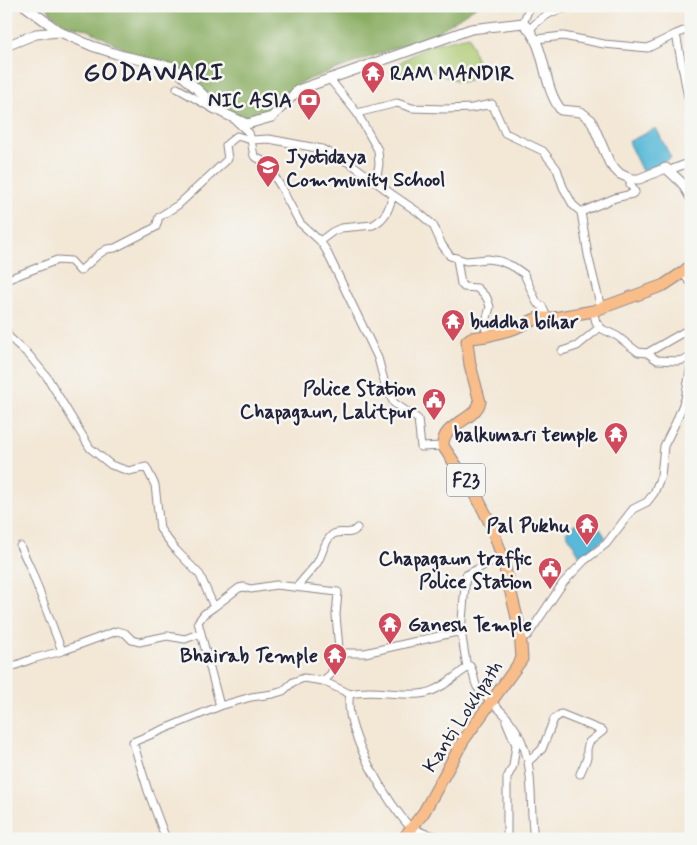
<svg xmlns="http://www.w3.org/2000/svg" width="697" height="845" font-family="Mynerve,sans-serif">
  <rect width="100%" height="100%" fill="#f6f6f2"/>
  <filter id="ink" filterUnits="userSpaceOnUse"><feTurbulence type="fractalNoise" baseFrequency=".02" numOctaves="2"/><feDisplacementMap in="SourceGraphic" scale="10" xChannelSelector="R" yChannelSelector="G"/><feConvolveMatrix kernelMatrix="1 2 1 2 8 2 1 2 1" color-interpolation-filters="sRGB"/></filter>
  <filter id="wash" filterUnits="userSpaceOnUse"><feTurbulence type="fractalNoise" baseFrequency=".0096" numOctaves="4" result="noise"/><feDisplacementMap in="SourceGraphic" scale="20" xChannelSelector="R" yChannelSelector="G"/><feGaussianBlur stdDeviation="1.12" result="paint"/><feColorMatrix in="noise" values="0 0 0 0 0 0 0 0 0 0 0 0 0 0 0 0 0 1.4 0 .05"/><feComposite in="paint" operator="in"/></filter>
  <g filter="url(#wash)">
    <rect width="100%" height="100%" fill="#f3e7d5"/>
    <path fill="#acc970" stroke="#677656" d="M469,36L481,76L462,82L443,76L424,67L398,77L392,67L430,45Z"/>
    <path fill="#89ad62" stroke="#56684e" d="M46,6H477L436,33L307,80L278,95L267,113L243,117L225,109L187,82L142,58L87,29L66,25L52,14Z"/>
    <path fill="#59b9d8" stroke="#3e6e8a" d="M656,128L671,158L642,171L628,142Z
      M592,517L606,538L580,556L566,532L573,525Z"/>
  </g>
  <g filter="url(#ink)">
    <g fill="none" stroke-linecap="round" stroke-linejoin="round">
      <g stroke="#8a8488" stroke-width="9">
        <path id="minor" d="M523,23L530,6
          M530,29C544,14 556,9 577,6
          M676,34L688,97L691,101
          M536,39L563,36L604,44L648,48L676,34L691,28
          M329,78L357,113L378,150L379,164L376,182
          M177,88L215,110
          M357,113L397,103L412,108L445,109L472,108L492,104L505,133L543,151L557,169L563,187L573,205L581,212L588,255L601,308
          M236,121L249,133L251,140L269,139L322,149L353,165L393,195L418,212L433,225L442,245L450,256L466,261L488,259L500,261L514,267L524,274L537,303L542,306L547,317
          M670,170L691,162
          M581,212L615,198L632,194L635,192L630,184L631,179
          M320,241L332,232L341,228L373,225C386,218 389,209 393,195
          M457,259L461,284L464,287L477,288L487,298L490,307L485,325L487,336
          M682,273L691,283
          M6,280L57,260L71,261L80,271L99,254L107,249L115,248L156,227L159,217L178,205L228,159L226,145L237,136L251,140L254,156L266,163L283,190L287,199L300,223L320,241L326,250L378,358L386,388L394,403L418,419L421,447L443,446
          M593,311L596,322L602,329L617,336L638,352L647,353L657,360L678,361L691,358
          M6,330L9,337L29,355L47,377L90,448L111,465L129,471L146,467L155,485L160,529L176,550L200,575L214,607L204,614L198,622L220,706L133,742L148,791L166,839
          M562,351L577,346L600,327
          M647,353L691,328
          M20,546L30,567L62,651
          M297,587C303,579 311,571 317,563C323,554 323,543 332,535C340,529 350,537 357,528
          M214,607L239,588L244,587L251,589L276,585L338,592L336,615L339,649L331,674L323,681L304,678L293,682L283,691L273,694L251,697L220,706
          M521,638L528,635L563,583L584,561L606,544L633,509L647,502L654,493L661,476L664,446L676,422L685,399L691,365
          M338,653H365L461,631L466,575L502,556
          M467,668L470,666C475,674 473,680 477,687C486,699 500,708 509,720C538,756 528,797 534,839
          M6,669L32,659L62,651L117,631L125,633L132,640L139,642L167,636L185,639L201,633
          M323,681L350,694C342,728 388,805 412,829
          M350,694C376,688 403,698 426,693C441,689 454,677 467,668L461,631
          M506,721L516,745L513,766L507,778V839
          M529,761L542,749L554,719L561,714L603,731L589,742L587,749V758L580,774
          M414,825C420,837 437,834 448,839"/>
      </g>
      <g stroke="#8a8488" stroke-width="11">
        <path id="tertiary" d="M25,6L60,32
          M6,46L36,34L60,32L92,46L123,56L173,67L223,113L247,124L272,117L298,90L315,84L471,29L523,23C548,46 541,85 561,110L581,112L591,120L610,164L620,174L631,179H639L666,168L682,183L691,198"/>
      </g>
      <g stroke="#8a8488" stroke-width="13">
        <path id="primary" d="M403,839L424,812L463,741L522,659L520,630L502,556L491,525L476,495L443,446C442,423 474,422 480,402L470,365L467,341L471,338L487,336L513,329L538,318H554L593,311L664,285L682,273L691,265"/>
      </g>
      <use href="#minor" stroke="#fff" stroke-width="7"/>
      <use href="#tertiary" stroke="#fff" stroke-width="9"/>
      <use href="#primary" stroke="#f8bd89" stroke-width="11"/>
    </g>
  </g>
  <defs>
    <g id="temple-pin" transform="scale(1.25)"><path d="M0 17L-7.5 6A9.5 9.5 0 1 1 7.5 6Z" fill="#d1495b" stroke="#f6f6f2"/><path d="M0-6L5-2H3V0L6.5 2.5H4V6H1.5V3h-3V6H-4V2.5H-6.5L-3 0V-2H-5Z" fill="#fff"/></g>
    <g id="bank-pin" transform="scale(1.25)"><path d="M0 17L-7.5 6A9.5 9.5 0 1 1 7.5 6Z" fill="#d1495b" stroke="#f6f6f2"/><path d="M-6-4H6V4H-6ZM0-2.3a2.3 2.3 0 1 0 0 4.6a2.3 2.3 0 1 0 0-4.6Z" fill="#fff"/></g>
    <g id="school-pin" transform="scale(1.25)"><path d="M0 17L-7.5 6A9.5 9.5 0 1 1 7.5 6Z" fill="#d1495b" stroke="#f6f6f2"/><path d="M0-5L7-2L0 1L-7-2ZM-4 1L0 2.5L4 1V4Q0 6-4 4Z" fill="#fff"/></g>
    <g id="civic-pin" transform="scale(1.25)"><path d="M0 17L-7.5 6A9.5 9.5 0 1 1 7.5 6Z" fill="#d1495b" stroke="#f6f6f2"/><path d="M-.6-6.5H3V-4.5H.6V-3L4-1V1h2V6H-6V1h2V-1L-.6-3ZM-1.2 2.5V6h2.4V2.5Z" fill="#fff"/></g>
  </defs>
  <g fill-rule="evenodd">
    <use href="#temple-pin" x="373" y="73"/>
    <use href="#bank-pin" x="309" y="100"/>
    <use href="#school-pin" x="268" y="167"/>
    <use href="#temple-pin" x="453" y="321"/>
    <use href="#civic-pin" x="434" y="400"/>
    <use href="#temple-pin" x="616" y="434"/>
    <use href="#temple-pin" x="587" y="525"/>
    <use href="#civic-pin" x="550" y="569"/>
    <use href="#temple-pin" x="390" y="624"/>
    <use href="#temple-pin" x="335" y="655"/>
  </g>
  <g text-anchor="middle" stroke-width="5" stroke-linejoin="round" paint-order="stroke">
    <rect fill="#f6f6f2" stroke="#626272" stroke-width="1" x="447" y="463.5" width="38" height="33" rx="4"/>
    <g font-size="19" font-weight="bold" fill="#22223b">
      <text x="466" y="487">F23</text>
    </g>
    <g font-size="20" font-weight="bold" fill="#22223b" stroke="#f6f6f2" text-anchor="end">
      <text x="390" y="80" text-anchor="start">RAM MANDIR</text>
      <text x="292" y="107">NIC ASIA</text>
      <text x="286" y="163" text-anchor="start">Jyotidaya<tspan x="286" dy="23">Community School</tspan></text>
      <text x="470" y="328" text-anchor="start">buddha bihar</text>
      <text x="416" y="395">Police Station<tspan x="416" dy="23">Chapagaun, Lalitpur</tspan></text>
      <text x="598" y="441">balkumari temple</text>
      <text x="570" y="532">Pal Pukhu</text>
      <text x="532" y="565">Chapagaun traffic<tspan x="532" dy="23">Police Station</tspan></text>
      <text x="408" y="631" text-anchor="start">Ganesh Temple</text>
      <text x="318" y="662">Bhairab Temple</text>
    </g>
    <g font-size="20" fill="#22223b" stroke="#f6f6f2">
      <text transform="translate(462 716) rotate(-57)" y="7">Kanti Lokhpath</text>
    </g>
    <g font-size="25" font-weight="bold" letter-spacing="1" fill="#22223b" stroke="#f6f6f2">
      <text x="154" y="80">GODAWARI</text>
    </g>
  </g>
  <rect width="697" height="845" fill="none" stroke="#f6f6f2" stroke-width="25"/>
</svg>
